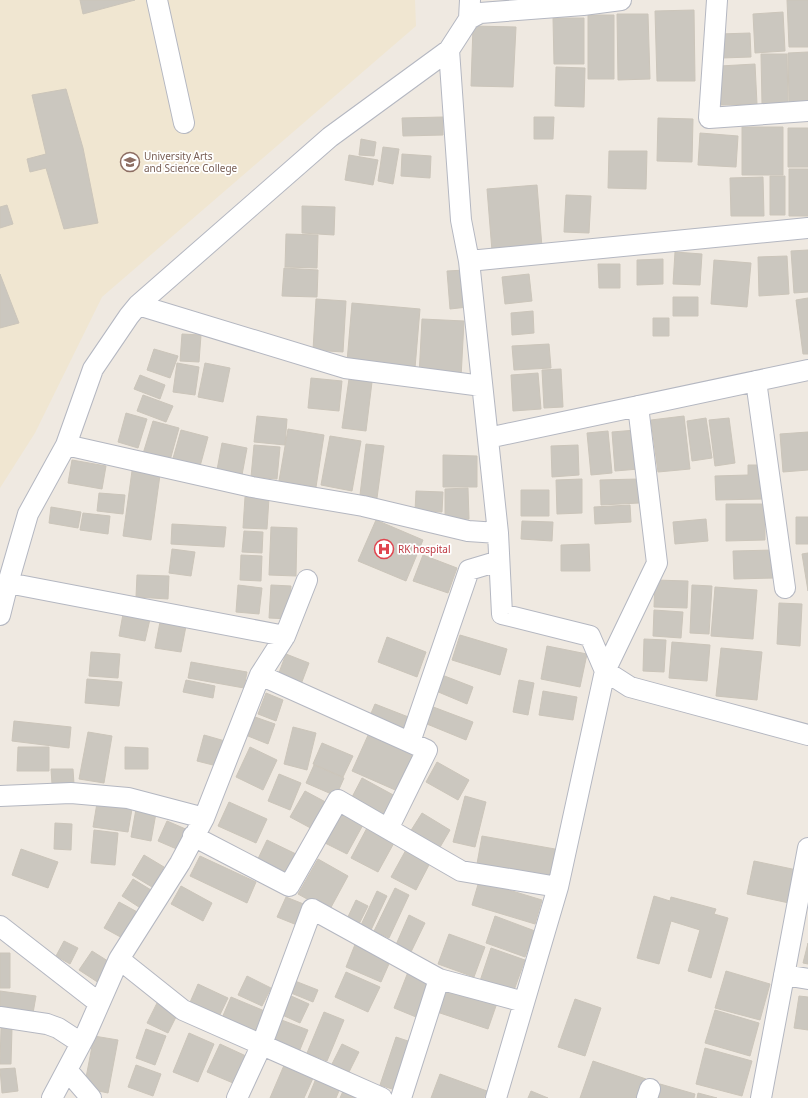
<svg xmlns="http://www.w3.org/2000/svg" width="808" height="1098" font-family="'Noto Sans',sans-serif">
  <rect width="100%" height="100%" fill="#efe9e1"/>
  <path fill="#f0e6d1" d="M0,0H415L416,26L102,297L35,433L0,488Z"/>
  <path fill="#cbc7bf" stroke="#cbc5ba" d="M80,0H135L83,14Z
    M787,0H808V47H789Z
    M694,10L695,81H657L655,11Z
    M783,12L785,51L755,53L753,14Z
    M617,14H648L650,79L618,80Z
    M588,15H614V79H588Z
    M553,18H584V64H554Z
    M473,26L516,27L513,87L471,86Z
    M750,33L751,57L721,58L720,34Z
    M808,52V103H789L788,53Z
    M761,54H787L788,104H762Z
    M755,64L757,104L721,105L720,66Z
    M556,67L585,68L584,107L555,106Z
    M66,89L83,148L98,223L64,229L46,168L30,172L27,159L46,154L32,95Z
    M443,117V135L403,136L402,118Z
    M534,117H554L553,139H534Z
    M658,118L693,119L692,162L657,161Z
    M742,127H783V175H742Z
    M788,128H808V167H788Z
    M700,133L738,136L736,167L698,165Z
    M361,139L376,142L374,156L359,155Z
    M383,147L399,149L393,184L378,181Z
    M609,151H647L646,189L608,188Z
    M402,154L431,156L430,178L401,176Z
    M349,155L378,160L373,185L345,180Z
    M789,169H808V216H789Z
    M770,176H785V215H770Z
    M763,177L764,216H731L730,178Z
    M537,185L542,247L492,251L487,189Z
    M566,195L591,196L589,233L564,232Z
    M7,205L13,224L0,228V207Z
    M302,206L335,207L334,235L302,233Z
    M286,234L318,235L317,268L285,267Z
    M808,250V292L794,293L791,251Z
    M675,252L702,254L700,285L673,284Z
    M787,256L789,294L759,296L758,257Z
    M663,259V284L637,285V260Z
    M714,260L751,263L747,307L711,304Z
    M598,264H620V288H599Z
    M284,268L318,270L317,297L282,296Z
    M465,270L468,307L450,309L447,271Z
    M0,274L19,323L0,328Z
    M529,274L532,301L505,304L502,277Z
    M673,297H698V316H673Z
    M808,298V354H803L796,300Z
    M316,299L346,301L343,352L313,350Z
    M352,303L420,309L415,368L347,362Z
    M533,311L534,333L512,335L511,313Z
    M653,318H669V336H653Z
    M422,319L464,321L461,378L419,376Z
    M182,334L201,335L199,362L180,361Z
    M549,344L551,368L514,370L512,346Z
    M154,349L178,356L170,378L147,370Z
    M177,363L199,367L195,395L173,392Z
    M205,363L230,368L223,402L198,397Z
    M561,369L563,407L544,408L542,370Z
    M538,373L541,409L513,411L511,375Z
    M140,375L165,385L160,399L134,389Z
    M311,378L342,381L339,411L308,408Z
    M349,379L372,382L366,431L342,428Z
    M143,395L173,406L166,422L137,411Z
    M126,413L147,419L138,448L118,442Z
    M257,416L287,419L285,445L254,442Z
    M684,416L690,469L658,472L651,420Z
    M706,418L712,458L692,461L687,421Z
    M729,418L735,463L715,466L709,420Z
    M153,421L179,428L169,464L142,457Z
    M288,429L324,435L316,487L279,481Z
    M181,430L208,437L199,470L172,462Z
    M636,430L639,469L615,471L612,432Z
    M608,431L612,473L591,475L587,433Z
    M808,432V470L783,472L780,434Z
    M330,436L361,441L352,491L321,485Z
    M222,443L247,448L242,475L217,470Z
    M366,444L384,446L377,498L360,495Z
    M254,445L280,447L277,479L251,477Z
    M578,445L579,475L552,477L551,446Z
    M443,455L477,456V487H443Z
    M72,460L106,466L102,489L68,483Z
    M748,465H763V499L716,500L715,476L748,475Z
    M132,471L160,475L151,540L123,536Z
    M582,479V513L557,514L556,480Z
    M638,479L639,503L601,505L600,480Z
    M468,488L469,519L445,520V489Z
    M521,490H549V516H521Z
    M416,491L443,492L442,512L415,511Z
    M99,493L125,495L123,514L97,511Z
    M245,497L269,498L267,529L243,528Z
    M726,504H765V540L726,541Z
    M630,505L631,522L595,524L594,507Z
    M51,507L81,512L78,528L49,523Z
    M83,513L110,516L108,534L80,530Z
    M796,517H808V544H796Z
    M706,519L708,541L675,544L673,522Z
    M376,520L423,540L406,581L358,561Z
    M522,521L553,522L552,541L521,539Z
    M172,524L226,527L224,547L171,544Z
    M271,527L297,528L296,576L269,575Z
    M244,531L263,532L262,553L242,552Z
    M589,544L590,571H561V545Z
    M172,549L195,552L191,576L169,573Z
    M774,550L775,578L734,579L733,551Z
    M808,553V591L802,554Z
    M241,555L262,556L261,581L240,580Z
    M423,555L457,568L448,593L413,581Z
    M137,575L169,576L168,599L136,597Z
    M655,580L688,581L687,608L654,607Z
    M238,585L262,588L259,614L236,612Z
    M271,585L291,586L290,619L269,618Z
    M692,585L712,586L709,634L690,633Z
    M715,587L757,590L753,639L711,636Z
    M779,603L802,604L800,646L777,644Z
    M654,610L683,612L681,638L653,636Z
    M123,614L150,619L145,641L119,636Z
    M160,622L186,626L181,652L155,648Z
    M460,635L507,649L500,675L452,660Z
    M387,637L426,652L417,677L378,662Z
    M644,639L666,640L664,672L643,671Z
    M672,642L710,645L707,681L669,678Z
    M547,646L587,654L580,687L541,679Z
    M721,648L762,652L757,700L716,696Z
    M91,652L120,654L118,678L89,676Z
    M286,654L309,663L300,687L277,678Z
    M191,662L247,672L244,688L188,678Z
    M442,675L473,687L467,704L436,691Z
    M87,679L122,682L119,706L85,703Z
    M186,680L215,686L213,698L183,692Z
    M519,680L534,683L528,715L513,712Z
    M543,691L577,697L573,720L539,715Z
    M266,693L283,700L276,721L258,714Z
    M375,704L411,718L405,733L369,718Z
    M428,705L473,722L466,740L422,722Z
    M255,717L275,724L268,744L248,736Z
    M14,721L71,727L69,748L12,741Z
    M293,727L316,733L307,770L284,764Z
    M88,732L112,736L104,783L79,779Z
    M369,733L419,755L402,793L352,771Z
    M204,735L225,741L217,766L197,761Z
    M322,743L353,756L343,777L313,764Z
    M18,747H49V771H17Z
    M125,747L148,748V769H125Z
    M250,747L277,760L263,790L236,777Z
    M437,762L469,780L458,800L426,782Z
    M314,765L344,778L336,796L306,783Z
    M51,769H73L74,784H52Z
    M279,774L301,783L290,810L268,801Z
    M362,778L397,797L385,820L350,801Z
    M305,791L333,806L318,832L290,817Z
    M465,796L486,802L475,847L453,842Z
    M229,802L267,819L256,843L218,826Z
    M97,803L132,809L128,832L93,827Z
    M337,808L364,823L347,854L319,840Z
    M136,809L156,813L151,841L131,837Z
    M422,813L450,830L439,849L410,832Z
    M167,821L188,830L179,850L158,841Z
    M55,823L72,824L71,850L54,849Z
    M368,826L395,841L378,872L351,858Z
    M94,830L118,833L115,865L91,863Z
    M482,836L555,849L548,888L475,875Z
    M267,840L296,854L283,879L255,865Z
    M407,848L431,861L416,890L391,877Z
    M21,849L58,862L48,888L12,875Z
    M144,855L164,867L152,887L132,875Z
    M200,856L256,882L247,903L190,876Z
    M318,859L348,876L329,911L298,894Z
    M754,861L797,870L789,903L747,894Z
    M133,879L156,893L145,911L122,896Z
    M479,881L542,900L535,924L472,905Z
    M181,886L212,903L203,921L171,904Z
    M395,888L409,895L389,938L374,931Z
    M377,891L387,896L371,930L361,925Z
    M654,896L670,901L671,897L716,909L714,914L728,918L711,978L688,971L700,930L671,921L659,964L637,958Z
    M286,897L306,905L297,925L277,917Z
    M356,900L368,906L358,926L346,921Z
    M119,902L141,914L126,940L104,928Z
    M409,915L425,923L410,954L395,947Z
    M495,916L535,931L525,957L486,943Z
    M449,934L485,947L474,977L438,964Z
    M64,941L78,948L70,964L56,956Z
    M356,942L392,957L381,982L346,967Z
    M808,943V964L803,963Z
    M491,948L525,960L513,993L480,981Z
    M92,951L111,963L99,983L79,970Z
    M0,953H10V988H0Z
    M726,971L770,984L760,1020L715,1008Z
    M346,972L380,987L368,1012L335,997Z
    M408,972L435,983L421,1019L394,1008Z
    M247,976L271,988L262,1006L238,995Z
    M295,981L318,990L313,1002L291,993Z
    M198,984L228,998L217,1021L188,1007Z
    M443,985L497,1003L488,1029L434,1011Z
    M0,991L36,996L32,1019L0,1014Z
    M289,995L309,1004L300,1023L280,1014Z
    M799,996L808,997V1030L794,1028Z
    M231,997L267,1012L259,1032L222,1018Z
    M575,999L601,1008L585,1056L558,1047Z
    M157,1003L178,1013L168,1033L147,1023Z
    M715,1010L759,1023L750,1056L705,1043Z
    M324,1012L344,1020L327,1061L307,1053Z
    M279,1019L308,1030L299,1052L270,1040Z
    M1,1028H12L11,1064H0Z
    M146,1029L166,1036L155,1065L136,1058Z
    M189,1033L214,1044L198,1082L173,1072Z
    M94,1036L118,1040L108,1093L84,1088Z
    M396,1037L411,1042L395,1090L380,1085Z
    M220,1044L246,1056L233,1083L207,1072Z
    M342,1044L359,1052L349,1072L332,1064Z
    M705,1048L752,1061L742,1096L696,1084Z
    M593,1061L646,1079L639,1098H580Z
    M285,1063L314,1076L304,1098H270Z
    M136,1065L161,1074L153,1096L128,1087Z
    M15,1068L18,1091L2,1093L0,1069Z
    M440,1074L487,1091L484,1098H431Z
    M317,1076L341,1086L336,1098H308Z
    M660,1084L695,1094L694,1098H656Z
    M344,1089L365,1098H340Z
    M531,1091L548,1098H528Z
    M698,1093L717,1098H697Z"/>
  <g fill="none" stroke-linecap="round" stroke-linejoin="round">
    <g stroke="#b4b7c1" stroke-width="22">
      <path id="minor" d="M157,0L184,123
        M470,0L469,19L449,50L461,220L469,261L498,533L502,614L590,636L605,671L558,887L496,1098
        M717,0L709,118L808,111
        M469,19L480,13L583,5L621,0
        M469,261L808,228
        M138,305L330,137L449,50
        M756,381L785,588
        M638,406L657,563L605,671L630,687L808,735
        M488,438L808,370
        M66,445L93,369L129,316L138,305L345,368L482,386
        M8,583L285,636
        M0,615L8,583L28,514L66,445L252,487L363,506L468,531L498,533
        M260,675L427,750L388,829
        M410,742L469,570L499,561
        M0,796L71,793L128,798L204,818
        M193,836L289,886L338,800L461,871L558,887
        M0,926L99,1003
        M119,959L180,863L204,818L260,675L285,636L307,580
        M784,975L808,979
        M439,979L524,1002
        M0,1017L47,1024L58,1028L81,1043
        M67,1070L91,1098
        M52,1098L86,1034L119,959L183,1010L382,1098
        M237,1098L262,1044L312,909L439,979L401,1098
        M647,1098L650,1089
        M761,1098L808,848"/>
    </g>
    <use href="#minor" stroke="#fff" stroke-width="20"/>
  </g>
  <defs>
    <g id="university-ring" transform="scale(1)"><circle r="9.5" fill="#fff" stroke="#8d6e63" stroke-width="1.5"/><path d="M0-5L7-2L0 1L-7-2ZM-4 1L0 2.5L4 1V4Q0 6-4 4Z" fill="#8d6e63"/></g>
    <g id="hospital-ring" transform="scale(1)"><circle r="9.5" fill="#fff" stroke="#e0444e" stroke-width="1.5"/><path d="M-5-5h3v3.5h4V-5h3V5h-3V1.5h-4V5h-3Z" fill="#e0444e"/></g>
  </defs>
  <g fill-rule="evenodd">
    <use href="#university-ring" x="130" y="162"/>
    <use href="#hospital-ring" x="384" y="549"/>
  </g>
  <g text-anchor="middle" stroke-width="3.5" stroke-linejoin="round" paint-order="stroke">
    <g font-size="10" fill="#785e54" stroke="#fff" text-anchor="start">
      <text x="144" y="160">University Arts<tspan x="144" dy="12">and Science College</tspan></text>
    </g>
    <g font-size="10" fill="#be3a42" stroke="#fff" text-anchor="start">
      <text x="398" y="553">RK hospital</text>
    </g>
  </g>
</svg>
